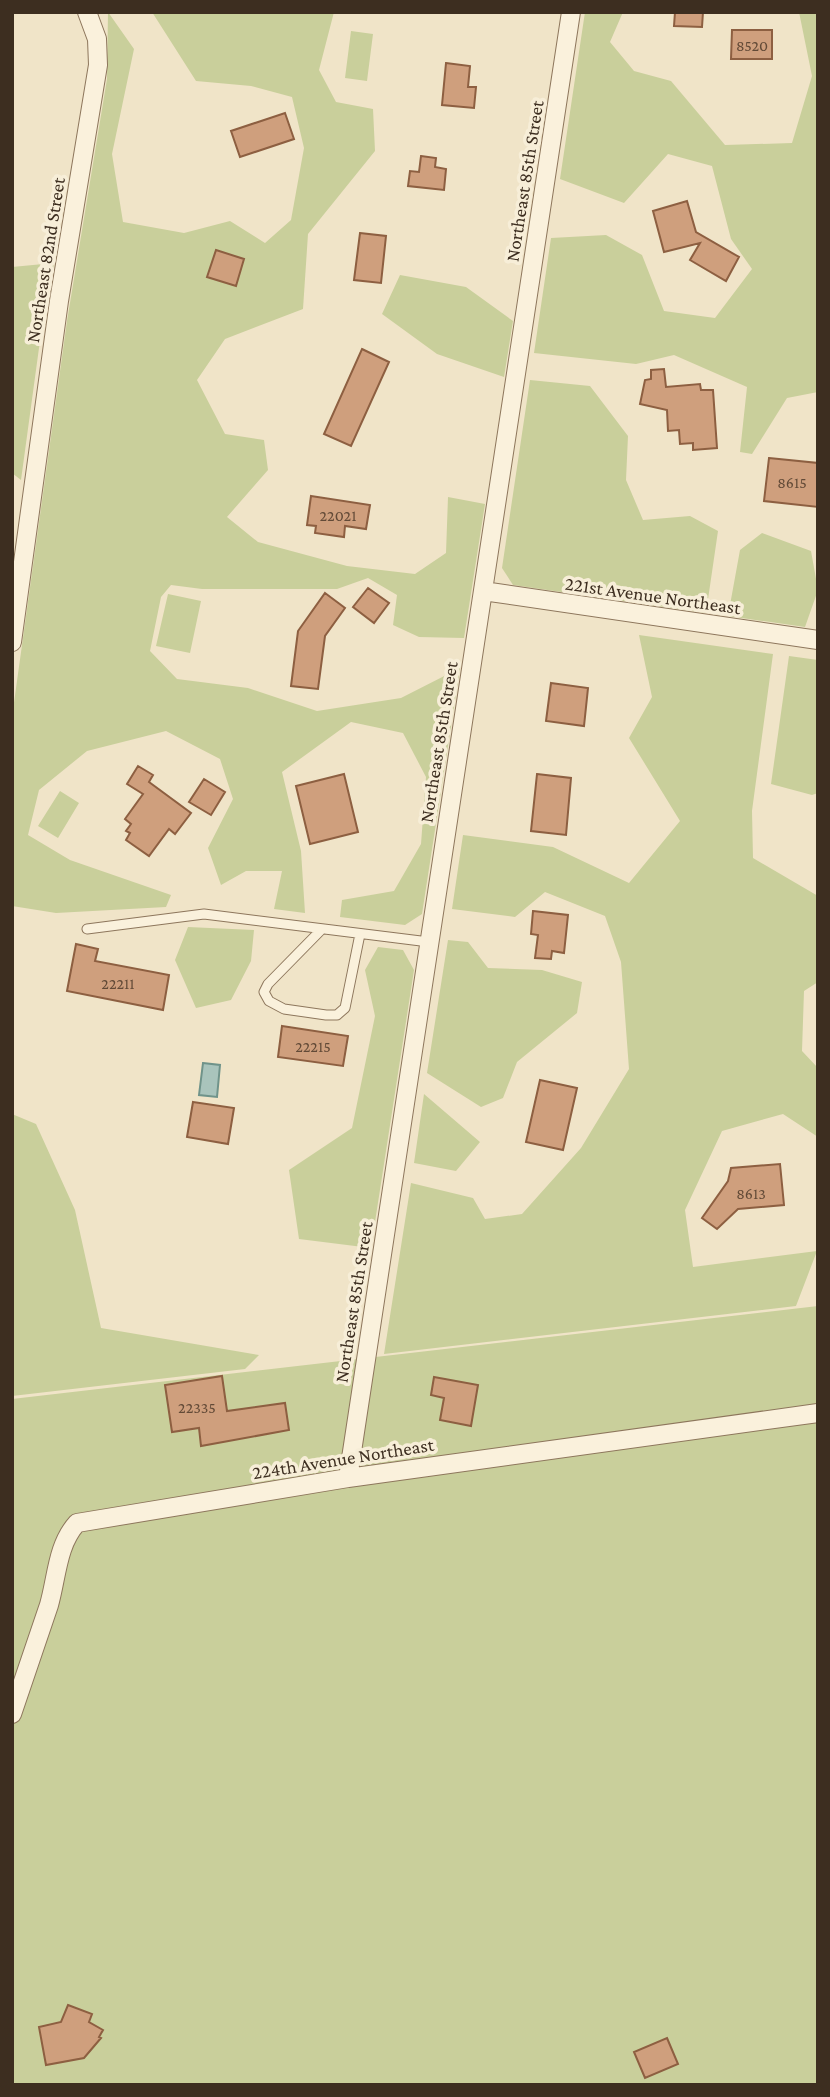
<svg xmlns="http://www.w3.org/2000/svg" width="830" height="2097" font-family="'Crimson Pro',serif">
  <rect width="100%" height="100%" fill="#f0e4c8"/>
  <path fill="#c9cf9b" d="M108,12L134,49L112,154L123,222L184,233L230,221L265,243L291,220L304,148L292,97L251,86L196,81L152,12H334L319,70L336,102L373,109L375,151L308,234L303,309L225,339L197,380L225,434L264,440L268,470L227,517L258,542L347,566L415,574L446,553L448,497L485,504L464,638L419,637L393,625L397,595L368,578L337,589H202L171,585L161,597L150,651L177,679L248,688L317,711L401,698L460,668L422,914L405,925L340,917L342,900L394,891L421,844L426,777L403,733L351,722L282,772L301,851L305,913L274,909L282,871H246L221,885L208,848L233,799L220,759L166,731L87,751L39,790L28,835L70,860L171,895L166,907L56,913L12,906V717L67,321L107,79Z
    M585,12H623L610,42L634,71L671,81L725,145L792,143L812,76L799,12H818V392L787,398L752,454L740,452L747,387L674,355L636,364L534,353L551,238L606,235L642,255L664,311L715,318L752,269L731,239L712,166L668,154L624,203L560,179Z
    M351,31L373,34L367,81L345,78Z
    M54,263L39,348L21,480L12,473V267Z
    M400,275L466,287L513,321L504,377L437,354L382,314Z
    M530,380L590,386L628,436L626,480L643,520L690,516L718,531L706,613L513,585L502,568Z
    M762,533L811,551L818,590L805,627L728,616L740,550Z
    M168,594L201,601L190,653L156,646Z
    M639,635L773,654L752,811L753,858L818,896V982L804,991L802,1051L818,1068V1137L783,1114L722,1131L685,1210L693,1267L817,1251L796,1306L384,1354L411,1183L473,1198L485,1219L522,1214L581,1148L629,1069L621,962L605,916L545,892L515,917L452,909L463,835L553,847L629,883L680,821L629,738L652,697Z
    M789,656L818,660V793L812,795L771,784Z
    M60,791L79,803L58,838L38,826Z
    M188,927L254,930L251,961L231,1000L196,1008L175,960Z
    M448,940L468,942L488,968L542,970L582,982L577,1013L517,1062L503,1098L481,1107L427,1073Z
    M378,947L403,950L414,970L371,1248L299,1239L289,1170L352,1128L375,1016L365,970Z
    M424,1094L480,1142L456,1171L414,1163Z
    M12,1114L36,1124L75,1210L101,1328L259,1355L245,1369L12,1396Z
    M818,1306V2085H12V1399Z"/>
  <path fill="#a9c4bc" stroke="#6f938a" stroke-width="2" d="M203,1063L220,1065L217,1097L199,1095Z"/>
  <path fill="#cf9f7d" stroke="#8d5f41" stroke-width="2" d="M675,12H703L702,27L674,26Z
    M732,30H772V59H731Z
    M446,63L470,66L468,87H476L474,108L442,105Z
    M285,113L294,139L240,157L231,131Z
    M421,156L436,158L435,167L446,169L444,190L408,186L410,171L419,172Z
    M687,201L696,232L739,257L726,281L690,260L700,243L664,252L653,211Z
    M360,233L386,236L381,283L354,280Z
    M216,250L244,259L236,286L207,277Z
    M362,349L389,362L351,446L324,434Z
    M664,369L666,387L700,384L701,390H713L717,448L693,450V443L680,444L679,430L668,431L667,410L640,404L645,380L651,379V370Z
    M769,458L818,463V507L764,501Z
    M311,496L370,505L366,529L345,526L344,537L315,533L316,526L307,525Z
    M368,588L389,603L374,623L353,607Z
    M325,593L345,608L325,636L318,689L291,686L298,631Z
    M551,683L588,688L584,726L546,721Z
    M138,766L153,775L149,782L191,813L175,834L169,829L149,856L126,840L130,833L126,831L131,824L125,819L143,794L127,784Z
    M344,774L358,832L310,844L296,786Z
    M537,774L571,778L566,835L531,831Z
    M204,779L225,792L211,815L189,802Z
    M533,911L568,915L564,953L552,951L551,959L535,958L538,935L531,934Z
    M76,944L98,949L95,961L169,975L163,1010L67,991Z
    M282,1026L348,1036L343,1066L278,1057Z
    M540,1080L577,1088L563,1150L526,1142Z
    M193,1102L234,1108L228,1144L187,1137Z
    M780,1164L784,1205L738,1209L717,1229L702,1218L728,1181L731,1168Z
    M222,1376L227,1411L285,1403L289,1430L201,1446L199,1428L172,1432L165,1385Z
    M434,1377L478,1385L471,1426L440,1420L444,1398L431,1395Z
    M68,2005L92,2014L89,2022L103,2030L99,2037L101,2038L84,2058L46,2065L39,2027L61,2022Z
    M667,2038L678,2064L645,2078L634,2052Z"/>
  <g fill="none" stroke-linecap="round" stroke-linejoin="round">
    <g stroke="#8d765c" stroke-width="11">
      <path id="service" d="M87,929L204,914L429,942
        M322,929L268,984L264,992L269,1001L284,1009L326,1015H337L345,1008L360,934"/>
    </g>
    <g stroke="#8d765c" stroke-width="20">
      <path id="minor" d="M483,591L818,640
        M12,642L59,301L98,65L97,39L87,12
        M348,1478L571,12
        M12,1714C24,1678 37,1641 49,1605C57,1577 57,1545 77,1523L348,1478L818,1413"/>
    </g>
    <use href="#service" stroke="#faf1dc" stroke-width="9"/>
    <use href="#minor" stroke="#faf1dc" stroke-width="18"/>
  </g>
  <g text-anchor="middle" stroke-width="7" stroke-linejoin="round" paint-order="stroke">
    <g font-size="16" fill="#624a37">
      <text x="752" y="51">8520</text>
      <text x="792" y="488">8615</text>
      <text x="338" y="521">22021</text>
      <text x="118" y="989">22211</text>
      <text x="313" y="1052">22215</text>
      <text x="751" y="1199">8613</text>
      <text x="197" y="1413">22335</text>
    </g>
    <g font-size="19" fill="#3d2e20" stroke="#f7eed8">
      <text transform="translate(524 181) rotate(-81)" y="7">Northeast 85th Street</text>
      <text transform="translate(45 260) rotate(-81)" y="7">Northeast 82nd Street</text>
      <text transform="translate(653 595) rotate(8)" y="7">221st Avenue Northeast</text>
      <text transform="translate(438 742) rotate(-81)" y="7">Northeast 85th Street</text>
      <text transform="translate(353 1302) rotate(-81)" y="7">Northeast 85th Street</text>
      <text transform="translate(343 1458) rotate(-9)" y="7">224th Avenue Northeast</text>
    </g>
  </g>
  <rect width="830" height="2097" fill="none" stroke="#3d2e20" stroke-width="28"/>
</svg>
